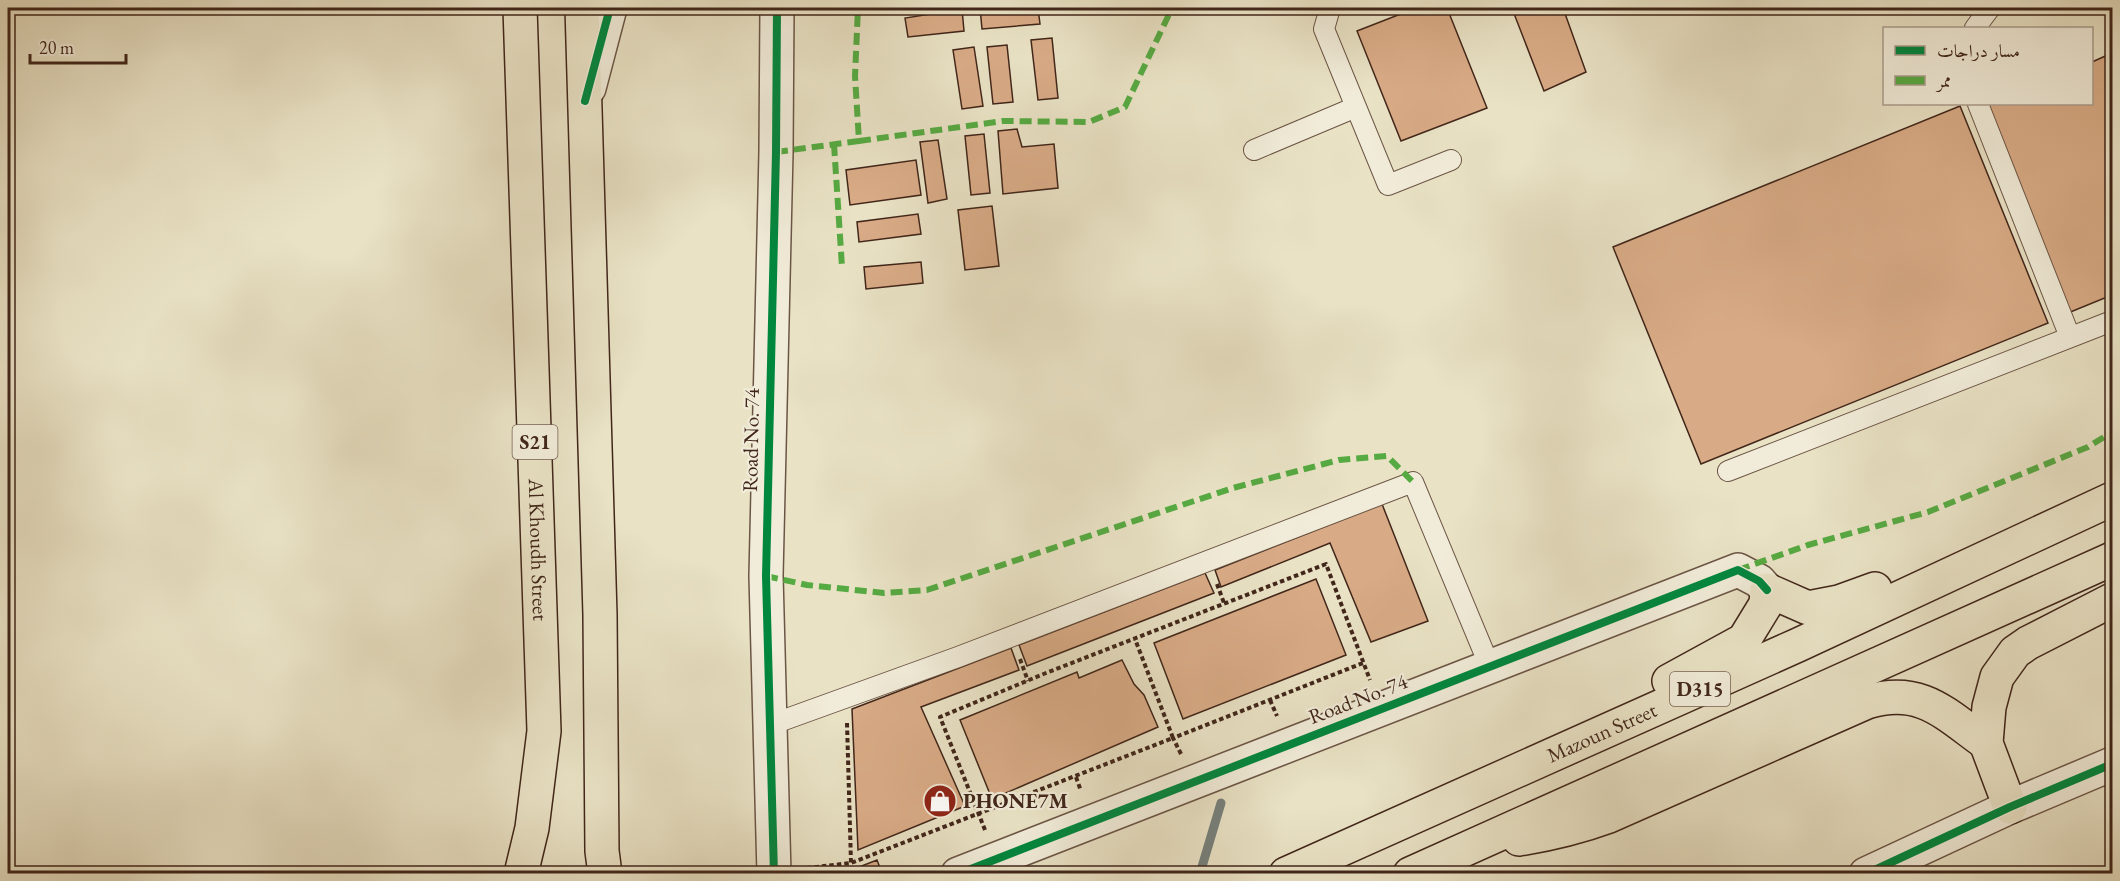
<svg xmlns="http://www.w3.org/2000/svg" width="2120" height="881" font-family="'EB Garamond',Amiri,serif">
  <rect width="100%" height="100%" fill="#e9e2c5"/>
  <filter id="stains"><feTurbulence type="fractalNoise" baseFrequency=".00333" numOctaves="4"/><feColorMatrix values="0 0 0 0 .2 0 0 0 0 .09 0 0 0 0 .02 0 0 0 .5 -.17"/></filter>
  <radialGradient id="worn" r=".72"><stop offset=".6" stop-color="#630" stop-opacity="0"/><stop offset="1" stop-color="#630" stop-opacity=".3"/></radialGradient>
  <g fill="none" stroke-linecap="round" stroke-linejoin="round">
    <path stroke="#76807b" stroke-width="9" d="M1201,870L1221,803"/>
  </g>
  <path fill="#d8ab86" stroke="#41261a" stroke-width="1.5" d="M980,8H1038L1040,24L982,29Z
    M1416,8H1447L1487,108L1401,141L1357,31Z
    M1522,8H1563L1586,72L1544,91L1513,11Z
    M962,9L964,31L908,37L905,18Z
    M1052,38L1058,98L1038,100L1031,40Z
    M1007,45L1013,102L993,104L987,47Z
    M974,47L983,106L962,109L953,50Z
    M2112,53V295L2068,313L1986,104H2092V62Z
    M1960,106L2048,323L1701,464L1613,247Z
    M1017,129L1022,147L1054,144L1058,188L1003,194L998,131Z
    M984,134L990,193L971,195L965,136Z
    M938,140L947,199L928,203L920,142Z
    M916,160L921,195L850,205L846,170Z
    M992,206L999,266L965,270L958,210Z
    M918,214L921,234L859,242L857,222Z
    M921,262L923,283L866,289L864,267Z
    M1382,504L1428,621L1371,642L1330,543L1221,587L1215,570Z
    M1205,573L1214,593L1027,666L1019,645Z
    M1316,579L1346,655L1183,719L1154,643Z
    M1011,648L1019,670L921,707L965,806L858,850L852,709Z
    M1122,660L1134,684L1144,695L1158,727L992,799L960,720L1077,672L1079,678Z
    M877,860L882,873L860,874L859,867Z"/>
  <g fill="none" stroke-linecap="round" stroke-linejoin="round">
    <g stroke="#6b5545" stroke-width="22">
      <path id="service" d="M1330,8L1324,29L1388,185L1451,160
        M1975,28L1990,8
        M1978,104L2070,337
        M1254,150L1356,107
        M1728,471L2112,321
        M770,725L958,657L1413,482L1490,667"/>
    </g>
    <g stroke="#6b5545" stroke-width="36">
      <path id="minor" d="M589,88L610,8
        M774,874L766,576L776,152L777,8
        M958,874L1738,570L1759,581L1767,590"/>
    </g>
    <g stroke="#6b5545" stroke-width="36">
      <path id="tertiary" d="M1866,874L2010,807L2112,764"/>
    </g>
    <g stroke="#41261a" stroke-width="36">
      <g id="primary">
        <path id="s1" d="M520,8L544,731L532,828L521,874"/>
        <path d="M582,8L600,615L602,851L605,874"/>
        <path d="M1669,681L1744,640L1766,604L1767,590L1808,608L1839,602L1875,589"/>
        <path d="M2010,807L1986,743L1989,707L1997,677L2015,652L2028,643L2112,600"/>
        <path d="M1519,839C1550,834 1579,827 1609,816L1867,702C1921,686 1944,713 1986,743"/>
        <path id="s2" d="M1286,874L1798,645L2112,499"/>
        <path d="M1410,874L2112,559"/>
      </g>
    </g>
    <path stroke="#41261a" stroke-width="4" stroke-dasharray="4.5 3" stroke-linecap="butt" d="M1217,584L1224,603
      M1020,659L1028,681
      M1270,700L1277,716
      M847,723L851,863
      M1181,754L1173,738L1363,663
      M1076,777L1081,791
      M985,830L940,717L1046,673L1326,564L1370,680
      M807,868L851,863L1173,738L1135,639"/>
    <use href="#service" stroke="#f1ecd9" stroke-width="20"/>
    <use href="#minor" stroke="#f1ecd9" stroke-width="33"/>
    <use href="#tertiary" stroke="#f1ecd9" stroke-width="33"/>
    <use href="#primary" stroke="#e9e2c5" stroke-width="33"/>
    <path stroke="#56aa42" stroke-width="6" stroke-dasharray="12 6" stroke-linecap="butt" d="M859,141L1003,121L1089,122L1125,107L1172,8
      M834,144L842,267
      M776,152L859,141L855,76L858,8
      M1738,570L1808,545L1928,512L2088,447L2112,432
      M766,576L807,585L884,593L927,590L1233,488L1339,460L1387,456L1413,482"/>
    <g stroke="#f1ecd9" stroke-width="11">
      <path id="cycleway" d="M585,101L610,8
        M774,874L766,576L776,152L777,8
        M958,874L1738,570L1759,581L1767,590
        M1866,874L2010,807L2112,764"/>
    </g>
    <use href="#cycleway" stroke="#00873e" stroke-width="8"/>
  </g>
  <defs>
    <g id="shop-disc" transform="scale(1.725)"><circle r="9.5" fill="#8f2418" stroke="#f1ecd9"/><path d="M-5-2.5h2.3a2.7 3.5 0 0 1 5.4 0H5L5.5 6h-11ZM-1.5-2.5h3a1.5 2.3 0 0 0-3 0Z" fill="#fff"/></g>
  </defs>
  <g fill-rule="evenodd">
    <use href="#shop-disc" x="940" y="801"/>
  </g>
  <g text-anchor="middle" stroke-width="4.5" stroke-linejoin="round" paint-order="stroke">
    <g fill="#f1ecd9" stroke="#766153" stroke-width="1.5">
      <rect x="512.5" y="425" width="45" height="34" rx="4.5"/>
      <rect x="1670" y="672" width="60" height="34" rx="4.5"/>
    </g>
    <g font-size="20" font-weight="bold" fill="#41261a">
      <text x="535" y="449">S21</text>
      <text x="1700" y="696">D315</text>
    </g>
    <g font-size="21" fill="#41261a" stroke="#f1ecd9">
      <text transform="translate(751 440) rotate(-89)" y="7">Road No. 74</text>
      <text dy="7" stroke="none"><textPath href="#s1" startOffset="542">Al Khoudh Street</textPath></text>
      <text transform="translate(1358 699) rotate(-21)" y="7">Road No. 74</text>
      <text dy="7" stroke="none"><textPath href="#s2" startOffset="346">Mazoun Street</textPath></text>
    </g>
    <g font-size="21" font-weight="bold" fill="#41261a" stroke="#f1ecd9" text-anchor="start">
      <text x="963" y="808">PHONE7M</text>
    </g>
  </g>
  <rect width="2120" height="881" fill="none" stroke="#e9e2c5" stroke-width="30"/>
  <rect x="9" y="9" width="2102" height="863" fill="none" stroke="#41261a" stroke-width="3"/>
  <rect x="15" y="15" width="2090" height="851" fill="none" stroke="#41261a" stroke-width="1.5"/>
  <rect x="1883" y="27" width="210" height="78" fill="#f1ecd9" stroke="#ab9d8d" stroke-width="1.5"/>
  <rect x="1895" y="46" width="30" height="9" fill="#00873e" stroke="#ab9d8d" stroke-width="1.5"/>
  <text x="1937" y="57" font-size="18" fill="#41261a">مسار دراجات</text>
  <rect x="1895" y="76" width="30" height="9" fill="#56aa42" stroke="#ab9d8d" stroke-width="1.5"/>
  <text x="1937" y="87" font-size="18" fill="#41261a">ممر</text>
  <path d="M30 54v9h96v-9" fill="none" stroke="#41261a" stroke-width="3"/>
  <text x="39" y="54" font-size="18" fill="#41261a" stroke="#f1ecd9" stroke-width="4.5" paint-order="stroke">20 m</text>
  <rect width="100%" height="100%" filter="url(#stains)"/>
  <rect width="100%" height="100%" fill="url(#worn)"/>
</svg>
